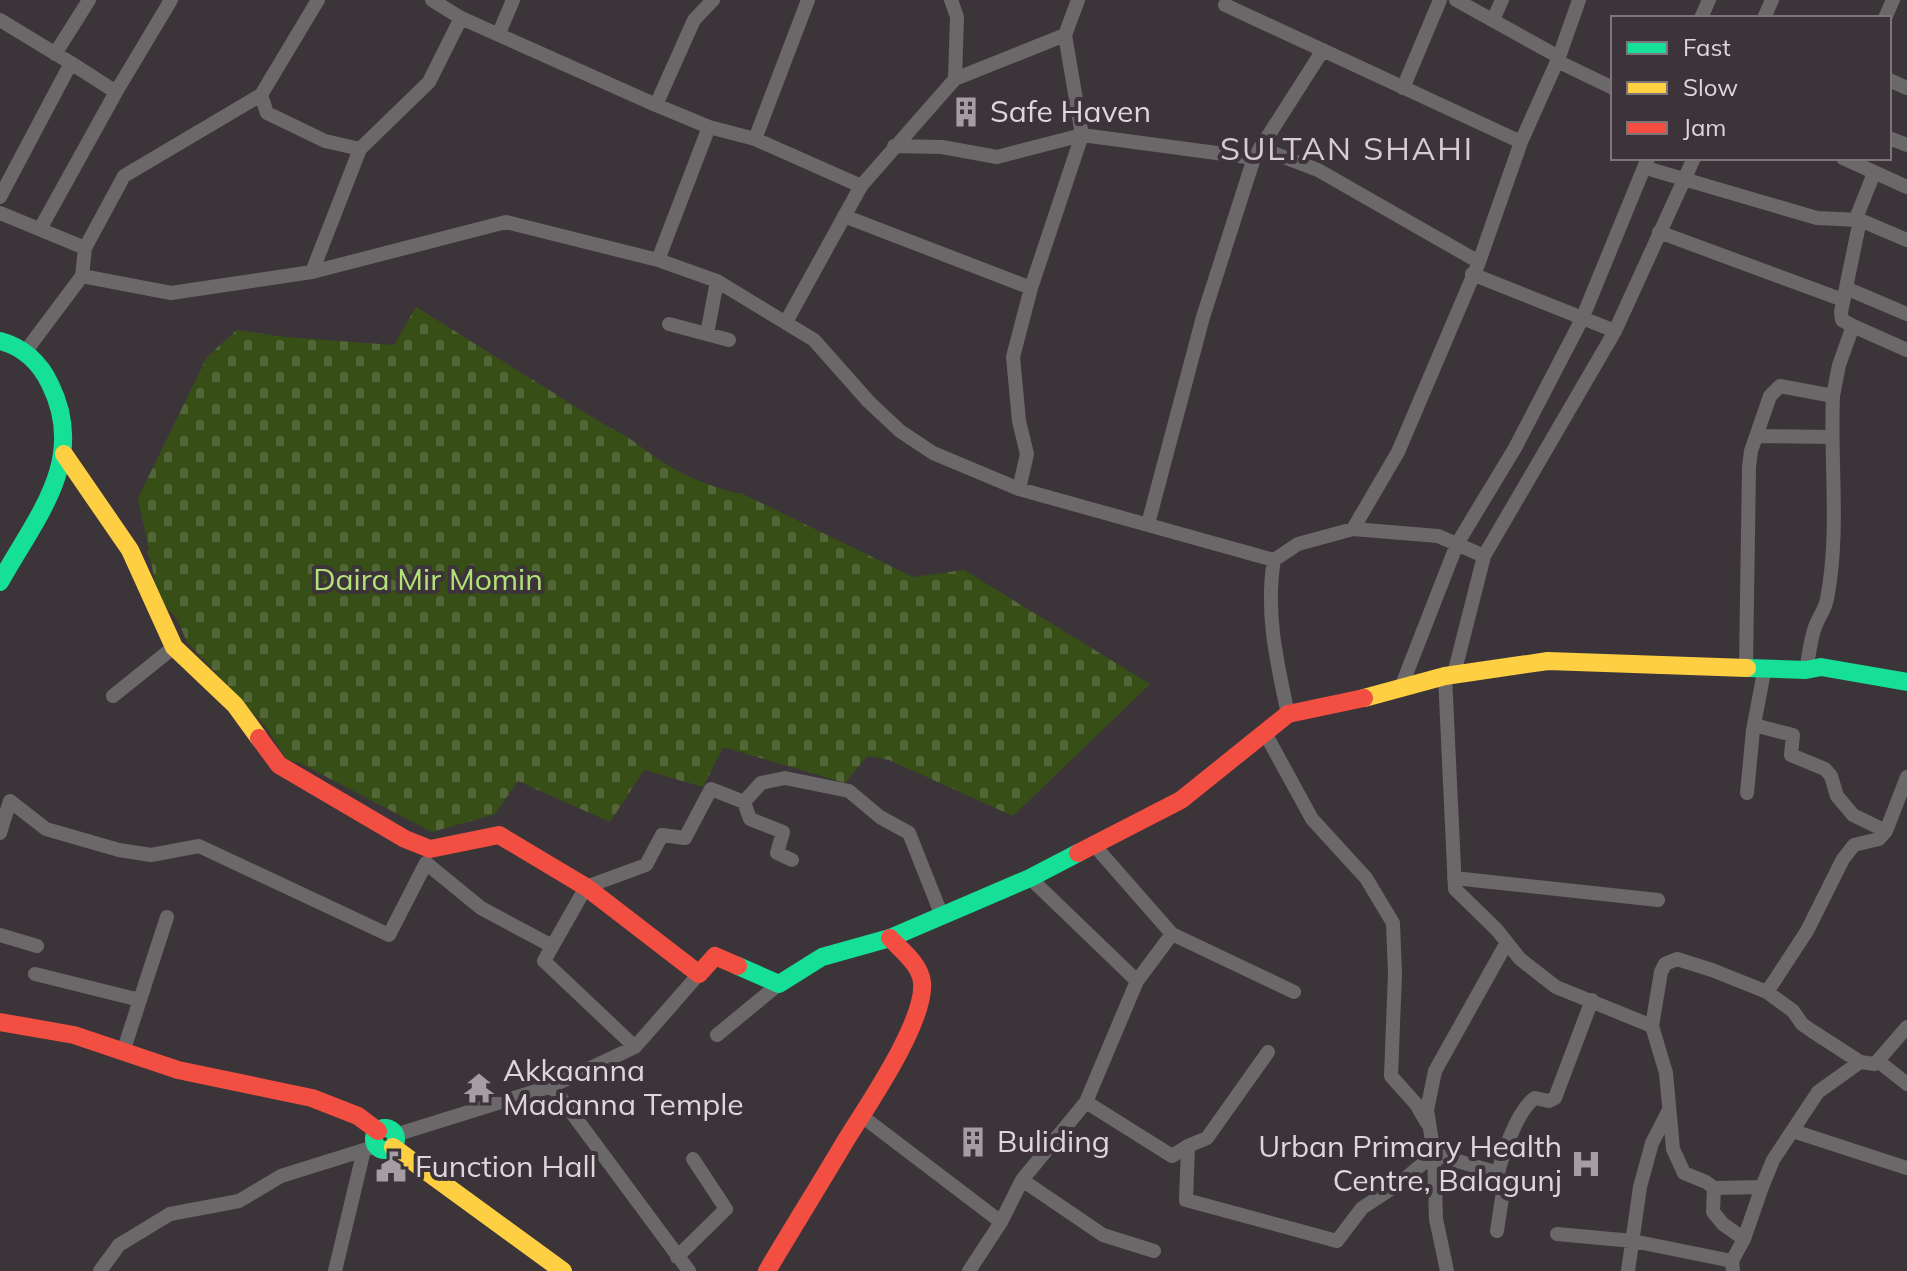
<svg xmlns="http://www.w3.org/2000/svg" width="1907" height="1271" font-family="Mulish,sans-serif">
  <defs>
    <pattern id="cemetery-stones" width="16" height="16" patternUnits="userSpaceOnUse" patternTransform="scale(2)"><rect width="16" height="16" fill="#384e17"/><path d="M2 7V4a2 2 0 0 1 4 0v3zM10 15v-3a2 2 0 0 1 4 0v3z" fill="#546738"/></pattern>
  </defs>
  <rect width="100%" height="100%" fill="#3b3539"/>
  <path fill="url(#cemetery-stones)" d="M416,307L610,428C626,435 633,441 647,451C674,472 710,488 743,494L913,577L964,570L1150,684L1013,816L889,760L867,756L845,783L723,747L703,787L644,770L610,822L518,781L495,814L432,832L300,763L287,760L266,727L187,642L177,619L158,598L151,562L146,550H149L138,498L207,357L237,330L285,337L394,345Z"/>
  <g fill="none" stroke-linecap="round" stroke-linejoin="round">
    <path stroke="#6b686a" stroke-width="14" d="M432,0L461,18L656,105L709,127L755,139L861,186
      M951,0L957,17L955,79
      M1456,0L1559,57
      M1225,5L1521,142
      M1701,18L1709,0
      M1764,18L1772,0
      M1885,18L1893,0
      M0,20L71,63
      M1493,20L1502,0
      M499,33L513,0
      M55,54L89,0
      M1557,61L1613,88
      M1889,80L1907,88
      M1403,88L1440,0
      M261,95L267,113L325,141L360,149
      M656,105L694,20L713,0
      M1889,138L1907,145
      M755,139L808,0
      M894,146L942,147L997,157L1082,135L1254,158
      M1260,148L1318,170L1479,262
      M1843,158L1907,187
      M1646,168L1817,218L1860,220L1907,240
      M0,197L71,63L116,92L171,0
      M0,213L85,248
      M844,216L1031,288
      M1855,221L1874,173
      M40,229L116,92
      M1659,232L1843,300
      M658,260L709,127
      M312,272L360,149L429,82L461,18
      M1472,274L1615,331
      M82,276L171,293L312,272L506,222L658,260L717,281L814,340L869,402L900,431L933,453L1019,489L1274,560L1298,544L1353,529L1438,536L1484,556
      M1848,289L1907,314
      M786,322L861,186L955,79L1065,35
      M669,324L729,340
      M1853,326L1842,320L1841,312L1860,220
      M707,334L717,281
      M25,352L82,276L85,248L124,176L261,95L318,0
      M1833,396L1839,365L1853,326L1907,350
      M1757,436L1831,437
      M1019,489L1027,454L1019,421L1013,357L1031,288L1082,135L1065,35L1078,0
      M1148,524L1203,317L1254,158L1323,50
      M1353,529L1398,452L1479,262L1521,142L1559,57L1579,0
      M1274,560C1265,612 1277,663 1288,714
      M1746,666L1749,467L1751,451L1770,396L1780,386L1833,396C1830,463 1840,532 1827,599C1825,610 1818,618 1815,627C1810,641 1809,656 1806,670
      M1454,674L1484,556L1615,331L1694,158
      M1445,676L1455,889L1497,930L1520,959L1556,987L1652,1026L1666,1073L1673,1149L1684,1173L1706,1182L1714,1188L1713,1212L1723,1224L1744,1239L1732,1261L1733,1271
      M1400,690L1457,544L1515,448L1582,319L1648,158
      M113,696L174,647
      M1754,725L1793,735L1791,755L1825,769L1831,776L1837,796L1853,815L1886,831
      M1265,733L1312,819L1366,878L1393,923L1395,974L1391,1076L1416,1104L1427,1123
      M1747,793L1753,730L1765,667
      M744,802L750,819L783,832L777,853L792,860
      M0,833L10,801L46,829L119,850L151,855L199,846L389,935L426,863L481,908L552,946
      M1030,878L1137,981
      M1454,878L1658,900
      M1172,934L1294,992
      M0,935L37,946
      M35,974L140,1000
      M1767,992L1807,931L1843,859L1854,845L1879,839L1886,831L1907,777
      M1652,1026L1661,972L1665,964L1677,959L1712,970L1767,992L1793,1011L1802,1024L1812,1031L1860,1062
      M717,1035L779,984
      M635,1047L544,961L586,887L646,865L662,835L685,838L711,789L744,802L761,783L785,778L849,791L880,817L909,833L942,916
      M123,1052L167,917
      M1878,1061L1907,1084
      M552,1086L689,1271
      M1086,1102L1172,1156L1188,1146L1207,1138L1268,1052
      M863,1117L1001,1222
      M1793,1131L1907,1168
      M395,1135L552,1086L635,1047L699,974
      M1188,1146L1186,1200L1337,1241L1362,1208L1400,1183L1434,1154L1498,1173
      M1022,1180L1103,1235L1154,1251
      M1714,1188L1762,1187L1773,1160L1818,1092L1860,1062L1875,1064L1907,1027
      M1497,1231L1504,1185L1498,1173C1503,1153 1518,1109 1535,1098L1549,1101L1555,1098L1592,1000
      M1557,1234L1633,1241L1732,1261
      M1744,1239L1762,1187
      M677,1257L726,1209L693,1159
      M100,1271L119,1245L170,1214L239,1201L281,1176L377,1146
      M335,1271L364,1150
      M969,1271L1001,1222L1022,1180L1086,1102L1137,981L1172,934L1094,845
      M1447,1271L1436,1219L1434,1154L1427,1110L1435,1071L1506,944
      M1628,1271L1640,1187L1652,1143L1669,1110"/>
    <path stroke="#16e098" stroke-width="18" d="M0,341C23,347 40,363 50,384C88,460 36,517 0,582
      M1747,668L1806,670L1821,667L1907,682
      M738,966L779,984L822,957L890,938L1030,878L1078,853
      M374 1139a11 11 0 1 1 22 0a11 11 0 1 1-22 0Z"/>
    <path stroke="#ffcf43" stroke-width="18" d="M64,454L130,550L174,647L235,705L259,738
      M1364,698L1445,676L1548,661L1747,668
      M393,1147L563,1271"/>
    <path stroke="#f24e42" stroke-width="18" d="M259,738L279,765L405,839L430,849L499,835L586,887L699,974L715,956L738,966
      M1078,853L1181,800L1288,714L1364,698
      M0,1022L74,1035L178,1070L312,1098L358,1116L378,1131
      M767,1271C793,1227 820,1184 846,1140C867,1106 926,1021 922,982C920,964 901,950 890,938"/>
  </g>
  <defs>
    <g id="building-bare" transform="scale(2.4)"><path d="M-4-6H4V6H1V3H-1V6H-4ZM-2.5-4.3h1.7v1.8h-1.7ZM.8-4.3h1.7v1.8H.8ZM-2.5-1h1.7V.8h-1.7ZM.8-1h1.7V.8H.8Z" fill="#a49ea2" stroke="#3d333a" stroke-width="2.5" paint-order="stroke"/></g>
    <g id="temple-bare" transform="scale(2.4)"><path d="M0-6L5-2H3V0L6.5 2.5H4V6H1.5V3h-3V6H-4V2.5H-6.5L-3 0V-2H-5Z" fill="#a49ea2" stroke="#3d333a" stroke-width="2.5" paint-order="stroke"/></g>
    <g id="hospital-bare" transform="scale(2.4)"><path d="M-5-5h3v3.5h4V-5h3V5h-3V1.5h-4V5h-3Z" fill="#a49ea2" stroke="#3d333a" stroke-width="2.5" paint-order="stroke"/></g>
    <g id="civic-bare" transform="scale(2.4)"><path d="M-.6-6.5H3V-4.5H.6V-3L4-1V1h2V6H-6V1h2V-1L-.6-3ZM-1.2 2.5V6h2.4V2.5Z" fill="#a49ea2" stroke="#3d333a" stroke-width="2.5" paint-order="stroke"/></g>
  </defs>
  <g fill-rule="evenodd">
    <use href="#building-bare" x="966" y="112"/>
    <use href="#temple-bare" x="479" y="1088"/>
    <use href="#building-bare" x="973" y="1142"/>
    <use href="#hospital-bare" x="1586" y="1164"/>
    <use href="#civic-bare" x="391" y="1167"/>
  </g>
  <g text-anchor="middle" stroke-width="8" stroke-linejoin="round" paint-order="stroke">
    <g font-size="30" fill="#ddd7db" stroke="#3d333a" text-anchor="start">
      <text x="990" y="122">Safe Haven</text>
      <text x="503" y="1081">Akkaanna<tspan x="503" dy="34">Madanna Temple</tspan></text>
      <text x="997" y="1152">Buliding</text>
      <text x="1562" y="1157" text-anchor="end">Urban Primary Health<tspan x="1562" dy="34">Centre, Balagunj</tspan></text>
      <text x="415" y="1177">Function Hall</text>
    </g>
    <g font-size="30" fill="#b1e177" stroke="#3d333a">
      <text x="428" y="590">Daira Mir Momin</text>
    </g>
    <g font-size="32" letter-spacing="2" fill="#d8ccd4" stroke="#3d333a">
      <text x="1347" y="160">SULTAN SHAHI</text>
    </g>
  </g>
  <rect x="1611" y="16" width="280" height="144" fill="#3d333a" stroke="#7d757a" stroke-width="2"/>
  <rect x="1627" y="42" width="40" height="12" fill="#16e098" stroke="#7d757a" stroke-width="2"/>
  <text x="1683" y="56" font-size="24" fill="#ddd7db">Fast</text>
  <rect x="1627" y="82" width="40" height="12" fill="#ffcf43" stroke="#7d757a" stroke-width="2"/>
  <text x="1683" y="96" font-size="24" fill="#ddd7db">Slow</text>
  <rect x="1627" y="122" width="40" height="12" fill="#f24e42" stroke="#7d757a" stroke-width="2"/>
  <text x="1683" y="136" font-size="24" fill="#ddd7db">Jam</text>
</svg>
